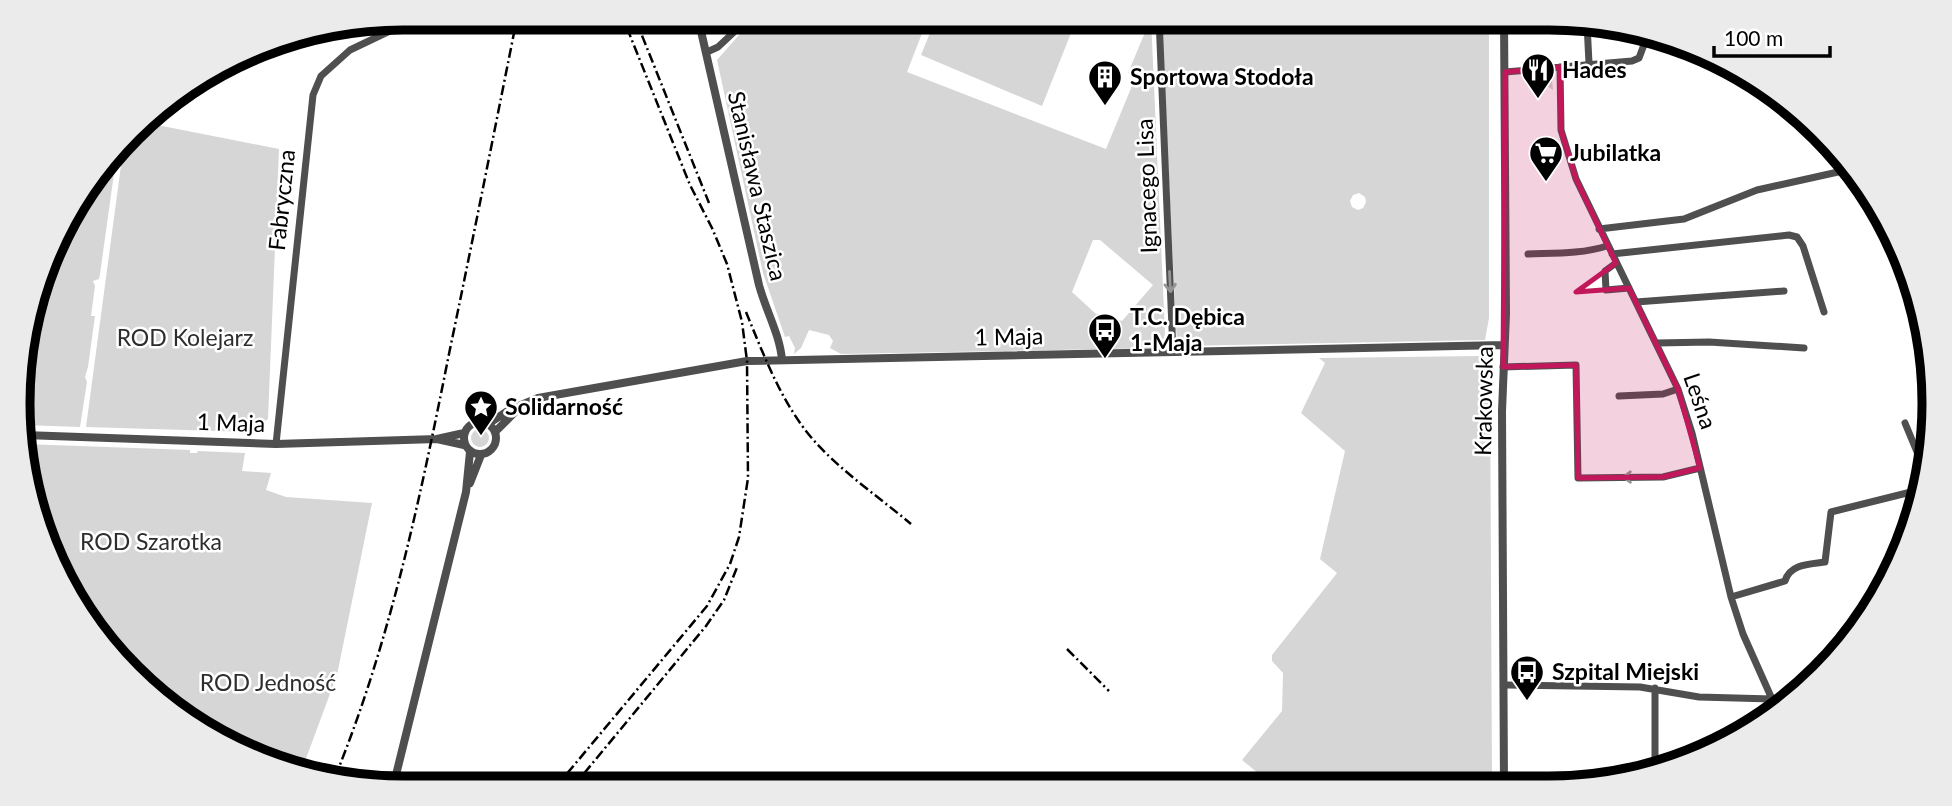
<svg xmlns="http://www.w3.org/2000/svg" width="1952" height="806" font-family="Lato,sans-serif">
  <rect width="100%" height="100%" fill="#fff"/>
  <path fill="#d6d6d6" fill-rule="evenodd" d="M754,18H928L907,72L1106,149L1136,76L1128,73L1151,18L1165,333L1162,348L841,354L830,348L833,341L829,335L809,330L801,348L794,354L795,348L789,336L785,337L763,273L717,60ZM1093,240H1100L1153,285L1122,321L1103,314H1096L1072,292Z
    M936,18H1047L1073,28L1042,106L921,55Z
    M1161,18H1489V318L1485,340L1177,346ZM1359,193L1365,197L1366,202L1363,208L1358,210L1352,207L1350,201L1353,195Z
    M1547,76L1552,80L1553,90L1547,86L1531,84L1527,78Z
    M142,122L279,149L268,419L251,432L86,427L124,143Z
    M117,152L100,274L99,279L93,281L95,286L91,316H95L88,367L85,377L87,382L80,427L23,425L21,352L69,211Z
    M1481,356L1490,363L1492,785L1274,786L1242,760L1282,711L1283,673L1272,661V655L1337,573L1320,559L1345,451L1301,413L1325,363L1319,358Z
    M471 438a9 9 0 1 1 18 0a9 9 0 1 1-18 0Z
    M24,444L190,450V453H197L198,451L245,453L242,471L271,473L266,490L286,497L372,503L337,675L301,772L279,768L168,709L82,617L25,479Z"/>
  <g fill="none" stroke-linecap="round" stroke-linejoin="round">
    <path stroke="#4f4f4f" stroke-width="7" d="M1159,18L1173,352
      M1587,24L1589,63
      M707,52L718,47L749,18
      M1560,67L1561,130L1576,179L1678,389L1692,433L1731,597L1743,634L1772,699L1778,709
      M1505,72L1632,61L1639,58L1648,34
      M1599,229L1684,219L1757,190L1847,170
      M1528,254C1554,253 1582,254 1607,246
      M1612,254L1789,235L1797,237L1803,246L1824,312
      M1616,263L1605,271L1606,290L1629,288
      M1636,302L1784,291
      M1657,343L1709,342L1804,348
      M1503,367L1576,365L1578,478L1663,477L1700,468
      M1619,396L1663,394L1678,389
      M1905,423L1922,464
      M276,444L313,95L321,76L350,50L417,18
      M1731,597L1785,581C1790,564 1810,564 1825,562L1831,512L1919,490
      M1505,685L1640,687L1699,697L1772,699
      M1655,688V768"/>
    <path stroke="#4f4f4f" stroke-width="8" d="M698,18L759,285C766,311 780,335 782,360
      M1504,18L1506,314L1502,411L1504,785
      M464 438a16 16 0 1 1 32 0a16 16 0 1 1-32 0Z
      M488,424L509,410L538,398L747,361L1504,345
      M495,432L518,409
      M24,435L276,444L437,439L464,445
      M437,439L464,433
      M470,483L481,455
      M393,787L466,492L470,452"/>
    <path stroke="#000" stroke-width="2.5" stroke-dasharray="10 3.5 2 3.5" stroke-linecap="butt" d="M635,18L709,203
      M746,312C765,358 783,407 817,444C845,474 880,498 911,524
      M1067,649L1109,691
      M335,777C391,640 421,494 450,349C473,239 495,128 517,18
      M555,788L707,606L730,564L739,537L748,478L747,361L742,322L727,264L712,228L690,185L623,18
      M572,788L706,626L724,600L738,565"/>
  </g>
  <defs><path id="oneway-shaft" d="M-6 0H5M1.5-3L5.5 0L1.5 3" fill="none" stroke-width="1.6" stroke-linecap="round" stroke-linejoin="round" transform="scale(1.75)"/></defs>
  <g stroke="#959595">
    <use href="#oneway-shaft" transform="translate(1170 282) rotate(87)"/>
    <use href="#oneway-shaft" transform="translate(1633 477) rotate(179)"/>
  </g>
  <path fill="#c2185b" fill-opacity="0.2" stroke="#c2185b" stroke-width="5" stroke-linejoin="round" d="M1560,67L1561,130L1576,179L1616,263L1576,292L1629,288L1678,389L1700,468L1663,477L1578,478L1576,365L1503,367L1505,72Z"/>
  <defs>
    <g id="restaurant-pin" transform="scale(1.75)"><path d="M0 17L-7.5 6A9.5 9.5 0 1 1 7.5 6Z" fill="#000" stroke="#fff"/><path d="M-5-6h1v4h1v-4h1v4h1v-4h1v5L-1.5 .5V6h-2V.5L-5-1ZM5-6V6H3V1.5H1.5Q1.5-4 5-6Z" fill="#fff"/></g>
    <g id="building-pin" transform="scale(1.75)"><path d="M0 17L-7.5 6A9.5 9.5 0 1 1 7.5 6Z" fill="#000" stroke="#fff"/><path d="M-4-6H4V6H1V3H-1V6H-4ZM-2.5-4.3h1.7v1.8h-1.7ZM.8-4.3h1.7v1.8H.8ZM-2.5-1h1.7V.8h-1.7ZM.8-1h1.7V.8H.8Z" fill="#fff"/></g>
    <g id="supermarket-pin" transform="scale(1.75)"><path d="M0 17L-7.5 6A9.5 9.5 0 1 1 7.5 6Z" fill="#000" stroke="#fff"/><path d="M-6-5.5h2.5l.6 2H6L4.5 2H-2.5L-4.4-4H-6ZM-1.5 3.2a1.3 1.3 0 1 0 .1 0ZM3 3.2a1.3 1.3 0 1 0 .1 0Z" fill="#fff"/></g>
    <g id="bus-pin" transform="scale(1.75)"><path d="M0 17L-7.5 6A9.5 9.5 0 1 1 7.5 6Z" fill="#000" stroke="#fff"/><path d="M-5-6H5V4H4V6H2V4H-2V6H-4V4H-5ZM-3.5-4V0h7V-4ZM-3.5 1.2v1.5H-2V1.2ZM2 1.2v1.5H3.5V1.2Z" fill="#fff"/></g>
    <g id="sight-pin" transform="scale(1.75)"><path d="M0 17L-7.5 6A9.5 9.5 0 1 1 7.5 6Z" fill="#000" stroke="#fff"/><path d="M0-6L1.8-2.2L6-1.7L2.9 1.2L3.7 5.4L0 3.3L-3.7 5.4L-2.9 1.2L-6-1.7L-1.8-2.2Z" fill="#fff"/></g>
  </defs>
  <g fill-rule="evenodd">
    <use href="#restaurant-pin" x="1538" y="70"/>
    <use href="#building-pin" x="1105" y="77"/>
    <use href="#supermarket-pin" x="1546" y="153"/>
    <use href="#bus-pin" x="1105" y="330"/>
    <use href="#sight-pin" x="481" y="407"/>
    <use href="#bus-pin" x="1527" y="672"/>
  </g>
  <g text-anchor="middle" stroke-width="5" stroke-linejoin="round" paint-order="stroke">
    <g font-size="23" font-weight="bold" fill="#000" stroke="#fff" text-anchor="start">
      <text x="1562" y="78">Hades</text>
      <text x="1130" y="85">Sportowa Stodoła</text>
      <text x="1570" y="161">Jubilatka</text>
      <text x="1130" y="325">T.C. Dębica<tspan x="1130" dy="26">1-Maja</tspan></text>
      <text x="505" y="415">Solidarność</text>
      <text x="1552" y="680">Szpital Miejski</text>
    </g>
    <g font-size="23" fill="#000" stroke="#fff">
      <text transform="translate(757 186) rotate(77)" y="8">Stanisława Staszica</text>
      <text transform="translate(1147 186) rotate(-92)" y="8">Ignacego Lisa</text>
      <text transform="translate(282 200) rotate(-84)" y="8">Fabryczna</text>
      <text transform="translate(1009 337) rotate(-1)" y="8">1 Maja</text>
      <text transform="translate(1484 401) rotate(-89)" y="8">Krakowska</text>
      <text transform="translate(1700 401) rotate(71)" y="8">Leśna</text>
      <text transform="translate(231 423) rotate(2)" y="8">1 Maja</text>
    </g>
    <g font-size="23" fill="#2d2d2d" stroke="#fff">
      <text x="185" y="346">ROD Kolejarz</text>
      <text x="151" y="550">ROD Szarotka</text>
      <text x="268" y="691">ROD Jedność</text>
    </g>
  </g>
  <path d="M0 0H1952V806H0ZM403 30H1549A373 373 0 0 1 1922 403V403A373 373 0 0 1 1549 776H403A373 373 0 0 1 30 403V403A373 373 0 0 1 403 30Z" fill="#ebebeb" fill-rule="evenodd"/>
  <path fill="none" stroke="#000" stroke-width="9" d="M403 30H1549A373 373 0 0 1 1922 403V403A373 373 0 0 1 1549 776H403A373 373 0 0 1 30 403V403A373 373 0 0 1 403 30Z"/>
  <path d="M1714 46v10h116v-10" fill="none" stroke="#000000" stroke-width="3.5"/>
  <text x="1724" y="46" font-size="21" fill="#000000" stroke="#ffffff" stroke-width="5" paint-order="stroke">100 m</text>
</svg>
